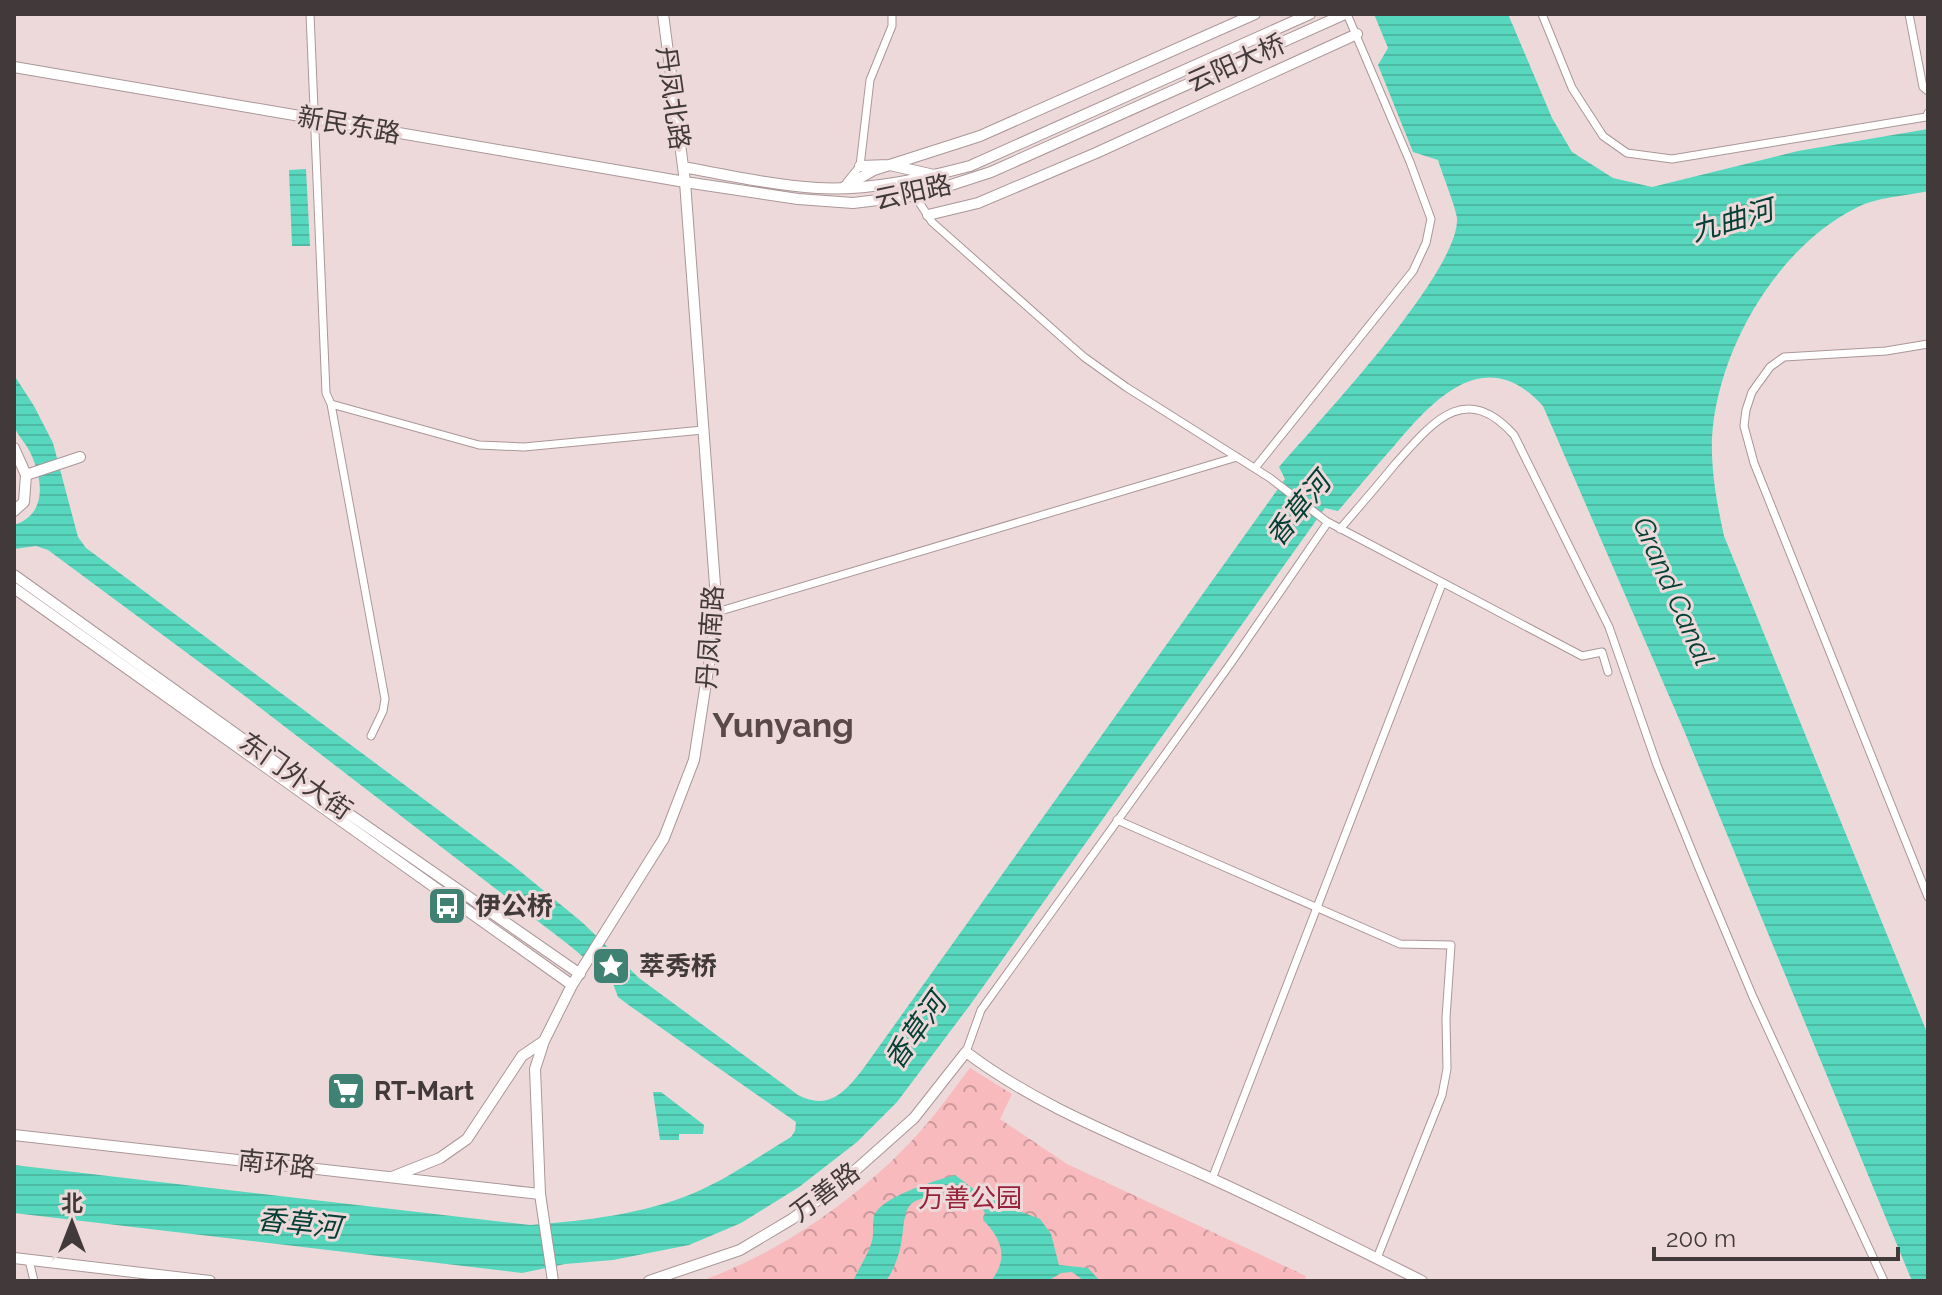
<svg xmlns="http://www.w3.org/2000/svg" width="1942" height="1295" font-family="Raleway,'Noto Sans SC',sans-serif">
  <defs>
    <pattern id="park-crowns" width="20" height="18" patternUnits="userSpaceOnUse" patternTransform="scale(2)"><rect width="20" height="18" fill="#f8babd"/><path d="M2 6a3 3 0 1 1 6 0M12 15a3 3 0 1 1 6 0" fill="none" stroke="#ca989b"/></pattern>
    <pattern id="water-rules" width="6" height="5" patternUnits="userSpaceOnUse" patternTransform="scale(2)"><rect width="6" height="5" fill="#57d7bd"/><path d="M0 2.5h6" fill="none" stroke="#4db9a3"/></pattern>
  </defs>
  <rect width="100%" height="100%" fill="#edd9d9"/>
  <path fill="url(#park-crowns)" d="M970,1068L1012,1094L1000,1119L1067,1164L1306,1276L1304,1281H701C783,1252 868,1192 925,1126C941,1108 955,1087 970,1068Z"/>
  <path fill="url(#water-rules)" d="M1374,14H1508L1552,118L1572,152L1613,178L1652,187L1798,151L1928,129V191C1906,196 1876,197 1856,208C1776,248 1717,351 1712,438C1711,472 1717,504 1724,536L1928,1035V1281H1912L1683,728L1543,406C1486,343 1435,397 1394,446C1375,467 1357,489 1338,511L1325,508L970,1005L897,1102L857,1142L799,1187L741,1223L689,1245L613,1260L565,1264L522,1273L14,1213V1165L530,1225C584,1221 644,1214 694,1193C729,1178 759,1156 791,1137L795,1131L796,1122L630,1006L618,997L612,981L569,945L237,690L48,550L36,546L14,549V525C48,514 43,479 30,452C26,443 16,434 14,425C10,410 14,390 14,375L34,406L53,443L78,537L86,548L515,867L583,923L639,978L798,1095C829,1111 845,1092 863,1069L1285,479L1279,467C1317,423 1460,272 1457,218C1456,208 1442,173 1438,160L1413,152L1378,65L1388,48Z
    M306,169L310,246H292L289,170Z
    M653,1092H661L704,1125L703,1134H679V1140H660Z
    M955,1175L983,1196L1010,1204L1019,1211L1040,1219L1051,1234L1059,1265L1088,1268L1100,1281H1084L1072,1272L1061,1273L1048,1281H991C1009,1258 1002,1239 983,1220L985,1213L979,1202C869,1183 925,1225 886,1281H853C859,1268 868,1255 872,1241C874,1233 872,1224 874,1216C880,1197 937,1180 955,1175Z"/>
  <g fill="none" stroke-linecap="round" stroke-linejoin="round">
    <g stroke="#ab9798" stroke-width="9">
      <path id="street" d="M310,14L326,393L331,404L479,445L524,447L703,430
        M1542,14L1572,88L1603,136L1627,153L1672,159L1926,117L1928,113
        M1909,14L1923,87L1928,91
        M847,182L860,166L870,80L892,26V14
        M915,196L932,222L1084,357L1126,387L1270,478L1326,521L1582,656L1602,652L1608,672
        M1928,344L1886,351L1784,357L1770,367L1752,392L1746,410L1744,426L1754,463L1928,897
        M331,404L385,699L383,711L371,736
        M1255,468L1413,271L1426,243L1431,219L1410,162L1347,14
        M1340,529C1359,507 1378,485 1396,463C1432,423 1465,380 1514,435L1609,627L1657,765L1698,866L1753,997L1884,1281
        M717,612L1237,457
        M1117,820L1400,944L1451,945L1446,1018L1447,1069L1442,1095L1377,1258
        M966,1052L981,1010L1231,663L1328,522
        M1212,1179L1442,584
        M29,1260L34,1281"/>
    </g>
    <g stroke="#ab9798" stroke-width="12">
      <path id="secondary" d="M14,67L685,182L798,199L853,203L920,195L991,172L1345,14
        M860,166L890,165L934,175
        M683,167C727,175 772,185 817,188C869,191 920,179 970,166L1310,14
        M844,187L874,170L980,136L1255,14
        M928,215L978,203L1096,153L1357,34
        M14,448L26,475
        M14,511L24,502L26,475L80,457
        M14,575L310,787L580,974
        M14,588L572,985
        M14,1135L540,1194
        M392,1177L440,1158L467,1139L522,1056L544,1041
        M14,1258L210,1281
        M553,1281L540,1194L535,1069L544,1041L572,985L664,838L694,760L717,612L685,182L663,14
        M649,1281L740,1250L792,1219L841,1183L914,1118L966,1052C1036,1105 1117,1136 1197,1172C1273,1206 1348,1244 1422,1281"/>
    </g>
    <use href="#street" stroke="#fff" stroke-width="7"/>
    <use href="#secondary" stroke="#fff" stroke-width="10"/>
  </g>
  <defs>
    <g id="bus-square" transform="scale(2)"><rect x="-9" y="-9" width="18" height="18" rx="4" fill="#3f8173" stroke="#edd9d9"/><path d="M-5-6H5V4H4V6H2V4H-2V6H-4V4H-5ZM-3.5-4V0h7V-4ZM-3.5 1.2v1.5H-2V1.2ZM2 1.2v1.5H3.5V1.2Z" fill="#fff"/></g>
    <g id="sight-square" transform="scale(2)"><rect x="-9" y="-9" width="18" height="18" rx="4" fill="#3f8173" stroke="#edd9d9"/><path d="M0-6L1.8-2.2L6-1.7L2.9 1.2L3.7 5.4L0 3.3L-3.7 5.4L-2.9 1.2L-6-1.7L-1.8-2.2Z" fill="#fff"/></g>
    <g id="supermarket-square" transform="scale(2)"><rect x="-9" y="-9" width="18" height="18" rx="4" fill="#3f8173" stroke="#edd9d9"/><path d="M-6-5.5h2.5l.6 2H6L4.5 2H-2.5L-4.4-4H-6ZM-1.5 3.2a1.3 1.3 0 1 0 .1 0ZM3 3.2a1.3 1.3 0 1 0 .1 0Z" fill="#fff"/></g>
  </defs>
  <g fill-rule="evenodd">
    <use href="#bus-square" x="447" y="906"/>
    <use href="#sight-square" x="611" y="966"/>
    <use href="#supermarket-square" x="346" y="1091"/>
  </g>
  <g text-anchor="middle" stroke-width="6" stroke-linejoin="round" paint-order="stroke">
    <g font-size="26" fill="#423a3a" stroke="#edd9d9">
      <text transform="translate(1236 63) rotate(-24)" y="9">云阳大桥</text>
      <text transform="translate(673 98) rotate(82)" y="9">丹凤北路</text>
      <text transform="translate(349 125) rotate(10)" y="9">新民东路</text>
      <text transform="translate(913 192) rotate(-12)" y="9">云阳路</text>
      <text transform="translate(710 637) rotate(-86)" y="9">丹凤南路</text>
      <text transform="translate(296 776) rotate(35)" y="9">东门外大街</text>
      <text transform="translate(277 1164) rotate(6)" y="9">南环路</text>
      <text transform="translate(825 1192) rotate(-37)" y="9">万善路</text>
    </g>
    <g font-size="26" font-weight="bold" fill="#423a3a" stroke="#edd9d9" text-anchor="start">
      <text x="475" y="915">伊公桥</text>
      <text x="639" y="975">萃秀桥</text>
      <text x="374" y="1100">RT-Mart</text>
    </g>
    <g font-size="26" fill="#962339" stroke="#edd9d9">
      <text x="970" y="1207">万善公园</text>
    </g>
    <g font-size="28" font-style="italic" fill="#044036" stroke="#edd9d9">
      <text transform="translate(1732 220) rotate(-16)" y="10">九曲河</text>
      <text transform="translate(1298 509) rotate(-51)" y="10">香草河</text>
      <text transform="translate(1674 591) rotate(66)" y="10">Grand Canal</text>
      <text transform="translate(915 1031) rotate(-55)" y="10">香草河</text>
      <text transform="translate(299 1223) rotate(6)" y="10">香草河</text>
    </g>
    <g font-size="34" font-weight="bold" fill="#5a4949" stroke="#edd9d9">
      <text x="783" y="737">Yunyang</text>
    </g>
  </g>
  <rect width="1942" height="1295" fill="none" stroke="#423a3a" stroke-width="32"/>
  <g transform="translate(72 1223)" stroke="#edd9d9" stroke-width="6" paint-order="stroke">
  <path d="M0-6L14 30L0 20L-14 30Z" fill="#423a3a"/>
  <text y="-12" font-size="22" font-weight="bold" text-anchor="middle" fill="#423a3a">北</text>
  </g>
  <path d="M1654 1247v12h244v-12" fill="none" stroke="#423a3a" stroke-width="4"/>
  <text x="1666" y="1247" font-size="24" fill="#423a3a" stroke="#edd9d9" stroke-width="6" paint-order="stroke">200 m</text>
</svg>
